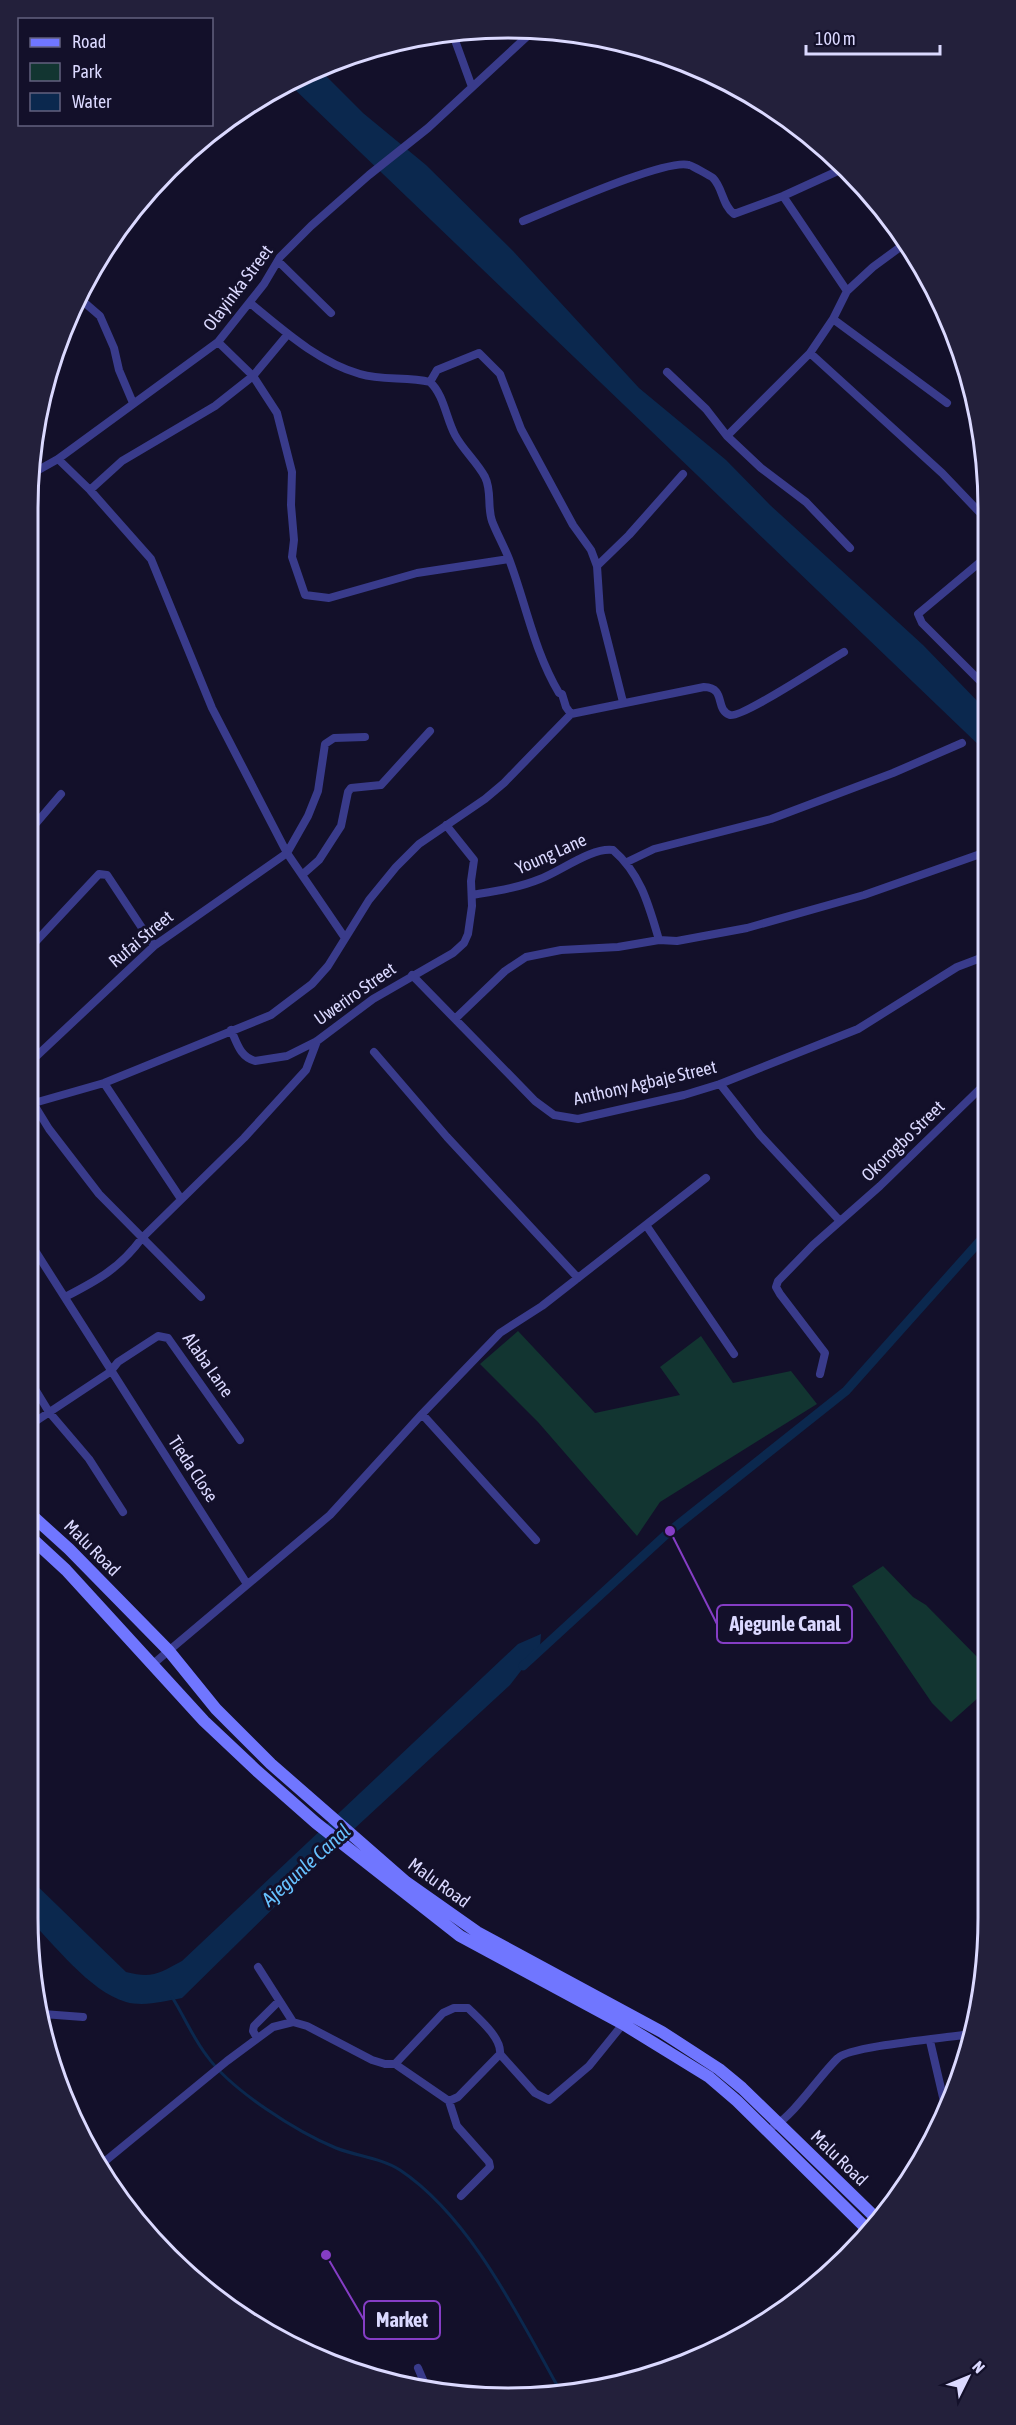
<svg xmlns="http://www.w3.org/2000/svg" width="1016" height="2425" font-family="'Asap Condensed',sans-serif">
  <rect width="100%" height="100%" fill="#13102a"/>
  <path fill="#123531" d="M518,1331L595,1413L680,1395L660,1367L701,1336L733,1383L791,1371L817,1404L660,1502L637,1536L538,1422L480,1364Z
    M883,1566L913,1597L926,1605L988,1668V1689L951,1722L932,1703L852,1586Z"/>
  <path fill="#0b284e" d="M318,68L363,113L426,165L513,251L639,388L726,460L770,505L923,645L986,710V752L287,82Z
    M541,1634L540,1646L510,1685L354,1829L182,1998C165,2001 144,2007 126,2002C89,1991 54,1944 27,1917V1876L126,1972C153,1979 159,1973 182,1961L518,1644Z"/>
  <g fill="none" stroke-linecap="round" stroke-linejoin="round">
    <path stroke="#0b284e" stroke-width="3" d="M172,1997C184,2016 193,2038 207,2056C231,2090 297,2132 336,2148C356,2156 382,2158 400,2170C472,2218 520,2320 562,2394"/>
    <path stroke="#0b284e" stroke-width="9" d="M523,1666L670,1531L846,1391L987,1233"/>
    <path stroke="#393b8b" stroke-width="8" d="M452,32L472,87
      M783,196L847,291
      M523,221C551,210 666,158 689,165C691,165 712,177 713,178C723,188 722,205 734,214L783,196L840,170
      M278,261L331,313
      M78,297L100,316L114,348L119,370L133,403
      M250,303C283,330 318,362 360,374C382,381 408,376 430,382L437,370L479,353L500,374L521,429L573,525L591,550L597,566
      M833,319L947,403
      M218,342L253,376L277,413L292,472L291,505L294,540L292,557L305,595L329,598L417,573L509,559
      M810,353L942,473L985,518
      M667,372L706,409L727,436L761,468L806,502L850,548
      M430,382C444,395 446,418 455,435C463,450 477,462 485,477C492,491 487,506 492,521C497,534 504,546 509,559C526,604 534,651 559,693L562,694L566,707L571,714
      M727,436L810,353L833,319L847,291L873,267L903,245
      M58,459L90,490L151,559L212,708L287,853L345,938
      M33,473L58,459L218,342L264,284L280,257L311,226L369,175L428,128L534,30
      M90,490L122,461L215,406L253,376L288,334
      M985,558L918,614L922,623L986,687
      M623,702L600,611L597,566L629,535L683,474
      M27,834L61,794
      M627,862L654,849L771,819L893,773L962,743
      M302,875L319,860L341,826L348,792L351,788L381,785L430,731
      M472,895C496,891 518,888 540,879C561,871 592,847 613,850C641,874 649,906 659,940
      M27,951L99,874L107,875L154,946
      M412,975L535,1101L554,1115L578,1119L684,1095L720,1084L858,1029L957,967L986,956
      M455,1019L505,971L526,957L561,950L618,947L659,940L677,941L747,928L864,895L986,852
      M231,1030C237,1043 240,1057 255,1061L287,1056L317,1041L373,999L453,953L464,943L468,934L472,906L471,881L474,860L446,825
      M374,1052L447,1137L578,1278
      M27,1065L154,946L287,853L308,816L318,791L325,744L334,738L365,737
      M104,1083L181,1199
      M720,1084L760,1135L840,1221
      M33,1103L49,1129L99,1194L201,1297
      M27,1105L104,1083L271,1015L312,984L328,966L369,900L396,867L419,844L485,799L504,783L571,714L704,687C727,688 714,709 730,715C741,719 828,661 844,652
      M646,1225L734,1354
      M27,1238L247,1584
      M65,1297C98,1280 120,1268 142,1238L244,1138L306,1070L317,1041
      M820,1374L825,1353L780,1294L776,1287L778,1281L813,1245L880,1186L987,1082
      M27,1376L49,1412L89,1459L123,1512
      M422,1414L536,1540
      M27,1427L110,1372L118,1362L158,1336L168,1338L240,1440
      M153,1664L330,1515L422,1414L500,1333L542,1306L706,1178
      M258,1967L293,2022
      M43,2014L83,2017
      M257,2038L253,2031L254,2026L279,2001
      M930,2041L946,2110
      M395,2064L443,2013L454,2008H468C479,2019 502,2038 500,2054
      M449,2101L457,2126L489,2162L490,2167L461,2196
      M774,2126C794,2115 820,2075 838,2058C850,2046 946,2038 970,2034
      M98,2167L227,2061L273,2027L293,2022L307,2026L372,2060L385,2064H395L449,2101L458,2097L500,2054L535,2093L549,2100L589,2066L623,2024
      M418,2368L427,2389"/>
    <path stroke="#7076ff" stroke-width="12" d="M27,1511L69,1549L169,1651L216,1709L271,1764L406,1882L477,1932L662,2032L719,2069L742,2088L879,2221
      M27,1534L66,1570L204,1721L257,1771L316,1823L460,1936L623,2024L709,2077L737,2101L871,2233"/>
  </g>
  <g text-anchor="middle" stroke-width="6" stroke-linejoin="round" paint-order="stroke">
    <g font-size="18" fill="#dbd9ff" stroke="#13102a">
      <text transform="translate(238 288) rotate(-53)" y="6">Olayinka Street</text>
      <text transform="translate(551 854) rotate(-24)" y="6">Young Lane</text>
      <text transform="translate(141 939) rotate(-40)" y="6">Rufai Street</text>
      <text transform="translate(355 994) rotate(-35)" y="6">Uweriro Street</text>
      <text transform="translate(645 1083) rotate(-13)" y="6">Anthony Agbaje Street</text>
      <text transform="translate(903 1141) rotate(-44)" y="6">Okorogbo Street</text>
      <text transform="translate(208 1365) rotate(55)" y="6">Alaba Lane</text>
      <text transform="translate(193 1469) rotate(57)" y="6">Tieda Close</text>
      <text transform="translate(92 1548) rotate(45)" y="6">Malu Road</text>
      <text transform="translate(439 1883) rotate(36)" y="6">Malu Road</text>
      <text transform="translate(839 2158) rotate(44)" y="6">Malu Road</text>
    </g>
    <g font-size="20" font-style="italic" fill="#67c2ff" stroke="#13102a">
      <text transform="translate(306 1865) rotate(-42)" y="7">Ajegunle Canal</text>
    </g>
  </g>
  <path d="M0 0H1016V2425H0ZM508 38H508A470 470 0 0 1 978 508V1918A470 470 0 0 1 508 2388H508A470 470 0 0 1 38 1918V508A470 470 0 0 1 508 38Z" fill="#23203b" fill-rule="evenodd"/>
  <path fill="none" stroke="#dbd9ff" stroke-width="3" d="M508 38H508A470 470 0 0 1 978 508V1918A470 470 0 0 1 508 2388H508A470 470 0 0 1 38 1918V508A470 470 0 0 1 508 38Z"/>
  <path fill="none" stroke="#853dc5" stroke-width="2" d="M670 1531L717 1624M326 2255L364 2320"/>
  <g fill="#853dc5" stroke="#13102a" stroke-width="2">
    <circle cx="670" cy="1531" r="6"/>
    <circle cx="326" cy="2255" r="6"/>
  </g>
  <g fill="#13102a" stroke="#853dc5" stroke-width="2">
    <rect x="717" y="1605" width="135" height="38" rx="6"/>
    <rect x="364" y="2301" width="76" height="38" rx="6"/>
  </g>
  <g font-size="20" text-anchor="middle" font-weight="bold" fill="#dbd9ff">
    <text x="785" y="1631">Ajegunle Canal</text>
    <text x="402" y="2327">Market</text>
  </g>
  <rect x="18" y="18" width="195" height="108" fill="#13102a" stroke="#63607f" stroke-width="1.5"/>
  <rect x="30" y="38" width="30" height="9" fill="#7076ff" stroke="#63607f" stroke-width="1.5"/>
  <text x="72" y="48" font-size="18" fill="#dbd9ff">Road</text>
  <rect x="30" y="63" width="30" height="18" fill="#123531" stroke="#63607f" stroke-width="1.5"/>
  <text x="72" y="78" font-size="18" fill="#dbd9ff">Park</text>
  <rect x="30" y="93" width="30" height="18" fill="#0b284e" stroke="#63607f" stroke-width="1.5"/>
  <text x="72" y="108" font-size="18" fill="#dbd9ff">Water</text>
  <g transform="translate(968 2377) rotate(47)" stroke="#13102a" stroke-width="4.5" paint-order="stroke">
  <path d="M0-4.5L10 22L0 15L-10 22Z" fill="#dbd9ff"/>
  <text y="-9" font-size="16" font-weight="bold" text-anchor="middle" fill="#dbd9ff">N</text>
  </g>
  <path d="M806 45v9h134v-9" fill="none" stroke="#dbd9ff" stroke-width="3"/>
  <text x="815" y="45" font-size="18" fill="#dbd9ff" stroke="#13102a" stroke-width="4.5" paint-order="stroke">100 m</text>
</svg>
